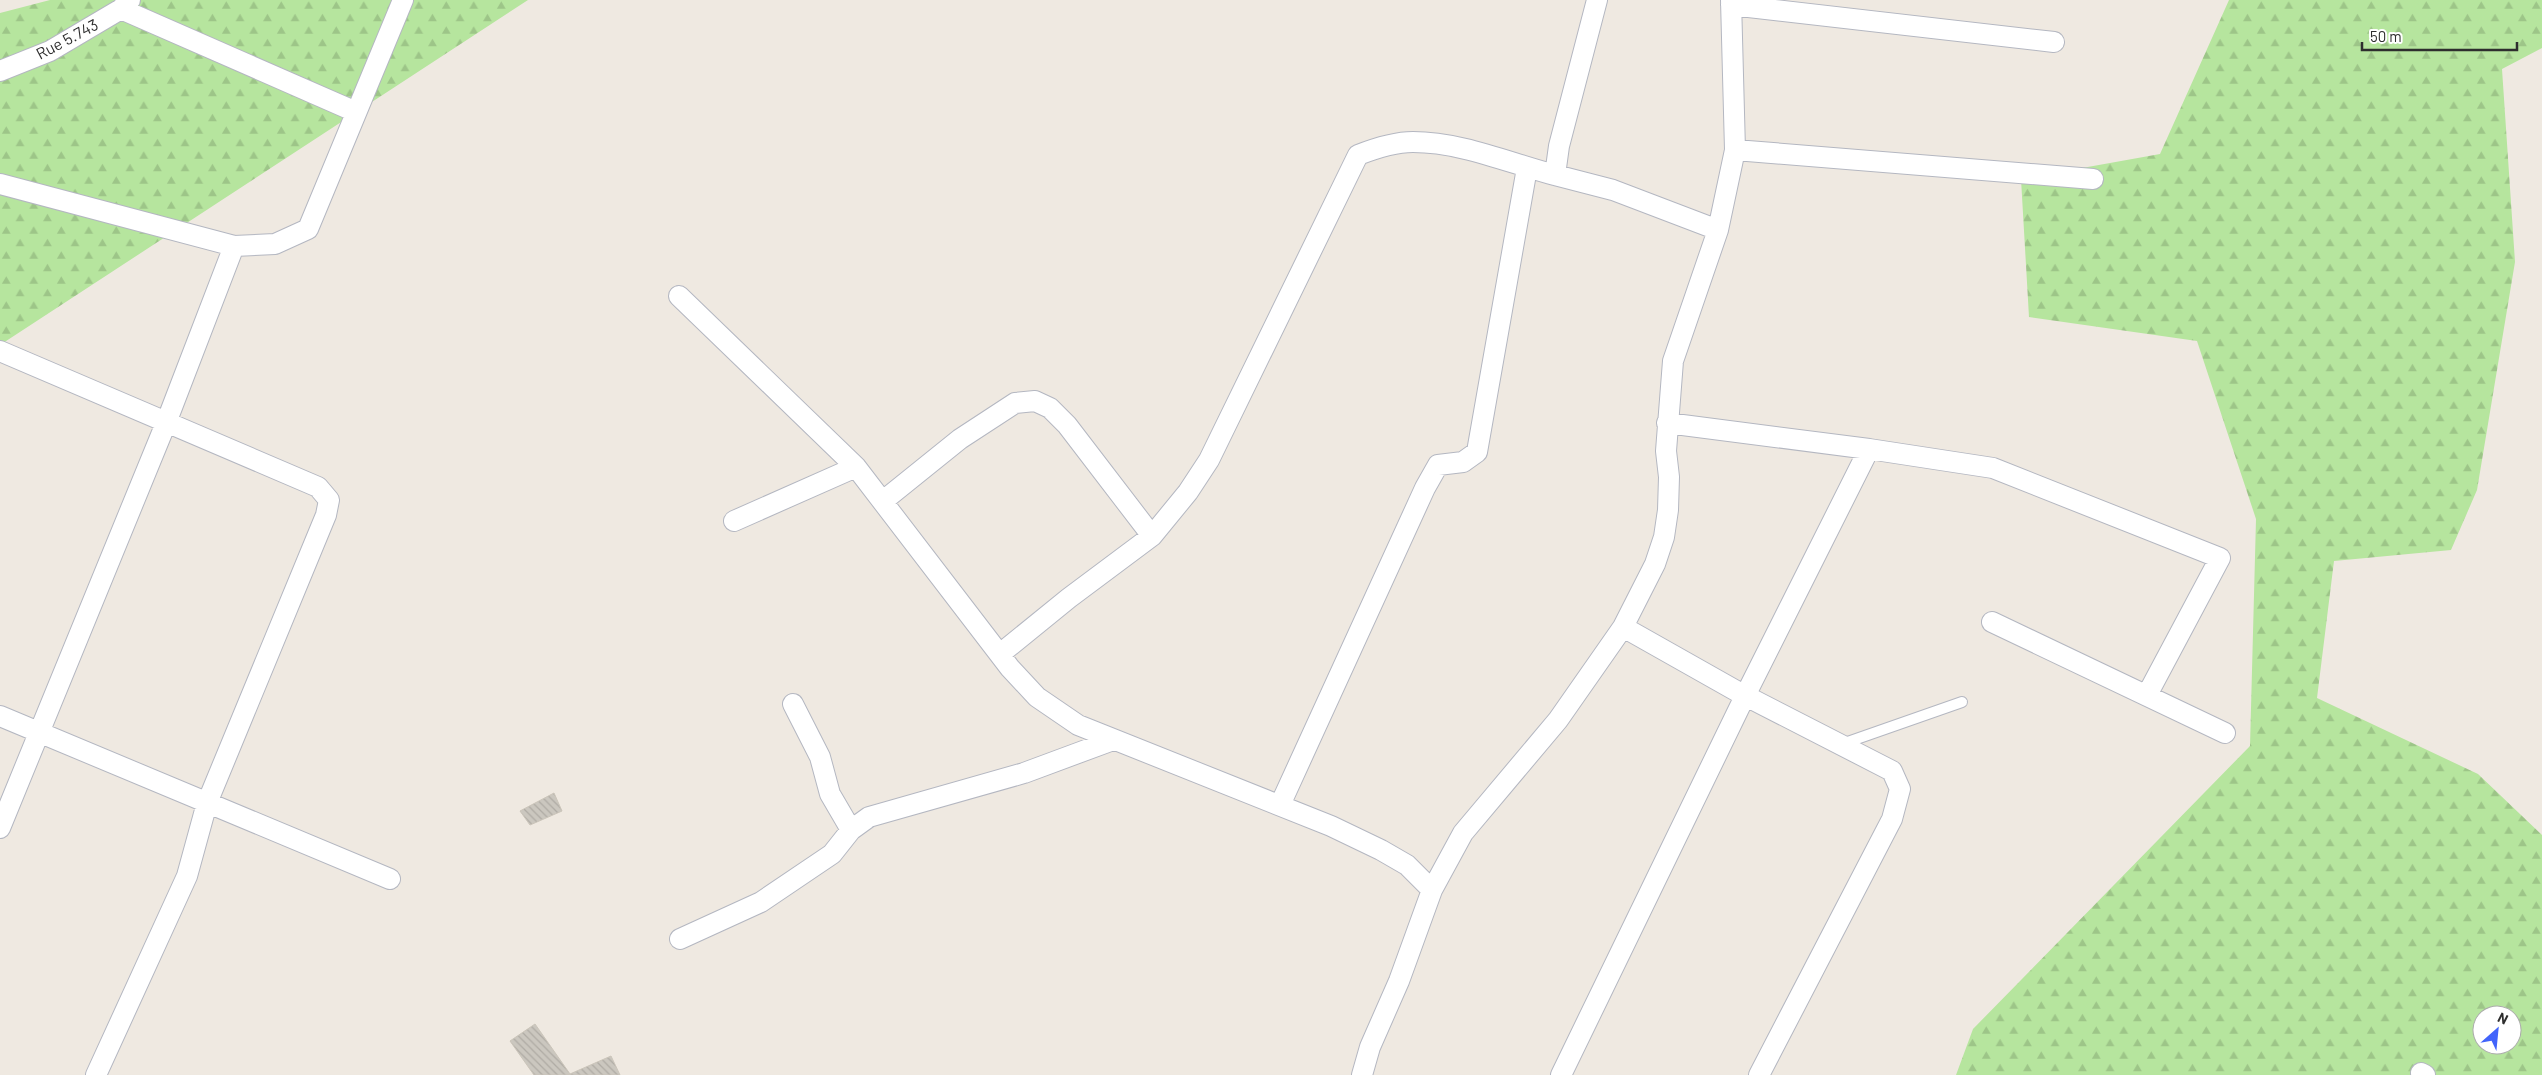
<svg xmlns="http://www.w3.org/2000/svg" width="2542" height="1075" font-family="Barlow,sans-serif">
  <defs>
    <pattern id="forest-firs" width="22" height="20" patternUnits="userSpaceOnUse" patternTransform="scale(1.25)"><rect width="22" height="20" fill="#b6e59e"/><path d="M5 1l3.5 6h-7zM16 11l3.5 6h-7z" fill="#9dc588"/></pattern>
    <pattern id="building-back-hatch" width="6" height="6" patternUnits="userSpaceOnUse" patternTransform="scale(1.25)"><rect width="6" height="6" fill="#cbc7bf"/><path d="M-1 5l2 2M0 0l6 6M5-1l2 2" fill="none" stroke="#afaba4"/></pattern>
  </defs>
  <rect width="100%" height="100%" fill="#efe9e1"/>
  <path fill="url(#forest-firs)" fill-rule="evenodd" d="M50,0H528L0,345V13Z
    M2229,0H2542V48L2502,69L2515,262L2477,490L2451,550L2334,561L2317,698L2478,774L2542,835V1075H1956L1973,1029L2250,746L2256,519L2197,341L2029,317L2021,179L2160,154ZM2482,1015H2512V1045H2482Z"/>
  <path fill="url(#building-back-hatch)" stroke="#cbc5ba" d="M554,793L562,811L530,825L520,811Z
    M535,1024L570,1074L611,1056L620,1075H534L510,1041Z"/>
  <g fill="none" stroke-linecap="round" stroke-linejoin="round">
    <g stroke="#b4b7c1" stroke-width="12">
      <path id="service" d="M1842,744L1962,702"/>
    </g>
    <g stroke="#b4b7c1" stroke-width="22">
      <path id="minor" d="M1597,0L1559,146L1555,175L1613,190L1718,230
        M1731,5L2054,42
        M121,9L356,112
        M0,71L50,51L121,9L130,0
        M1735,150L2093,179
        M0,184L234,246
        M679,296L856,467L1010,668L1037,697L1078,725L1331,826L1381,850L1407,865L1432,890
        M0,351L318,487L329,500L326,515L207,803L187,876L96,1075
        M1667,423L1869,449L1993,468L2220,558L2147,695
        M883,501L960,439L1015,403L1035,401L1050,408L1067,425L1152,536
        M734,521L856,467
        M1992,622L2225,733
        M1623,627L1740,693L1892,771L1900,789L1892,819L1759,1075
        M1000,654L1069,598L1152,536L1188,492L1209,460L1358,155C1376,148 1394,142 1413,142C1461,142 1509,163 1555,175
        M793,704L820,757L830,794L851,830
        M0,716L390,879
        M1280,805L1425,488L1438,465L1463,462L1477,452L1527,168
        M0,828L166,423L234,246L275,244L308,229L403,0
        M680,939L761,902L832,854L851,830L869,817L1024,773L1113,740
        M2421,1073L2425,1075
        M1362,1075L1370,1047L1399,981L1432,890L1463,833L1558,720L1623,627L1655,564L1664,537L1668,510L1669,477L1666,451L1673,361L1718,230L1735,150L1731,0
        M1561,1075L1745,696L1869,449"/>
    </g>
    <use href="#service" stroke="#fff" stroke-width="10"/>
    <use href="#minor" stroke="#fff" stroke-width="20"/>
  </g>
  <g text-anchor="middle" stroke-width="4" stroke-linejoin="round" paint-order="stroke">
    <g font-size="16" fill="#2e2e2e" stroke="#fff">
      <text transform="translate(67 39) rotate(-28)" y="6">Rue 5.743</text>
    </g>
  </g>
  <g transform="translate(2497 1030) rotate(27)"><circle r="24" fill="#ffffff" stroke="#ababab"/>
  <path d="M0-4L9 19L0 12L-9 19Z" fill="#4264fb"/>
  <text y="-8" font-size="14" font-weight="bold" text-anchor="middle" fill="#2e2e2e">N</text>
  </g>
  <path d="M2362 42v8h155v-8" fill="none" stroke="#2e2e2e" stroke-width="2.5"/>
  <text x="2370" y="42" font-size="15" fill="#2e2e2e" stroke="#ffffff" stroke-width="4" paint-order="stroke">50 m</text>
</svg>
